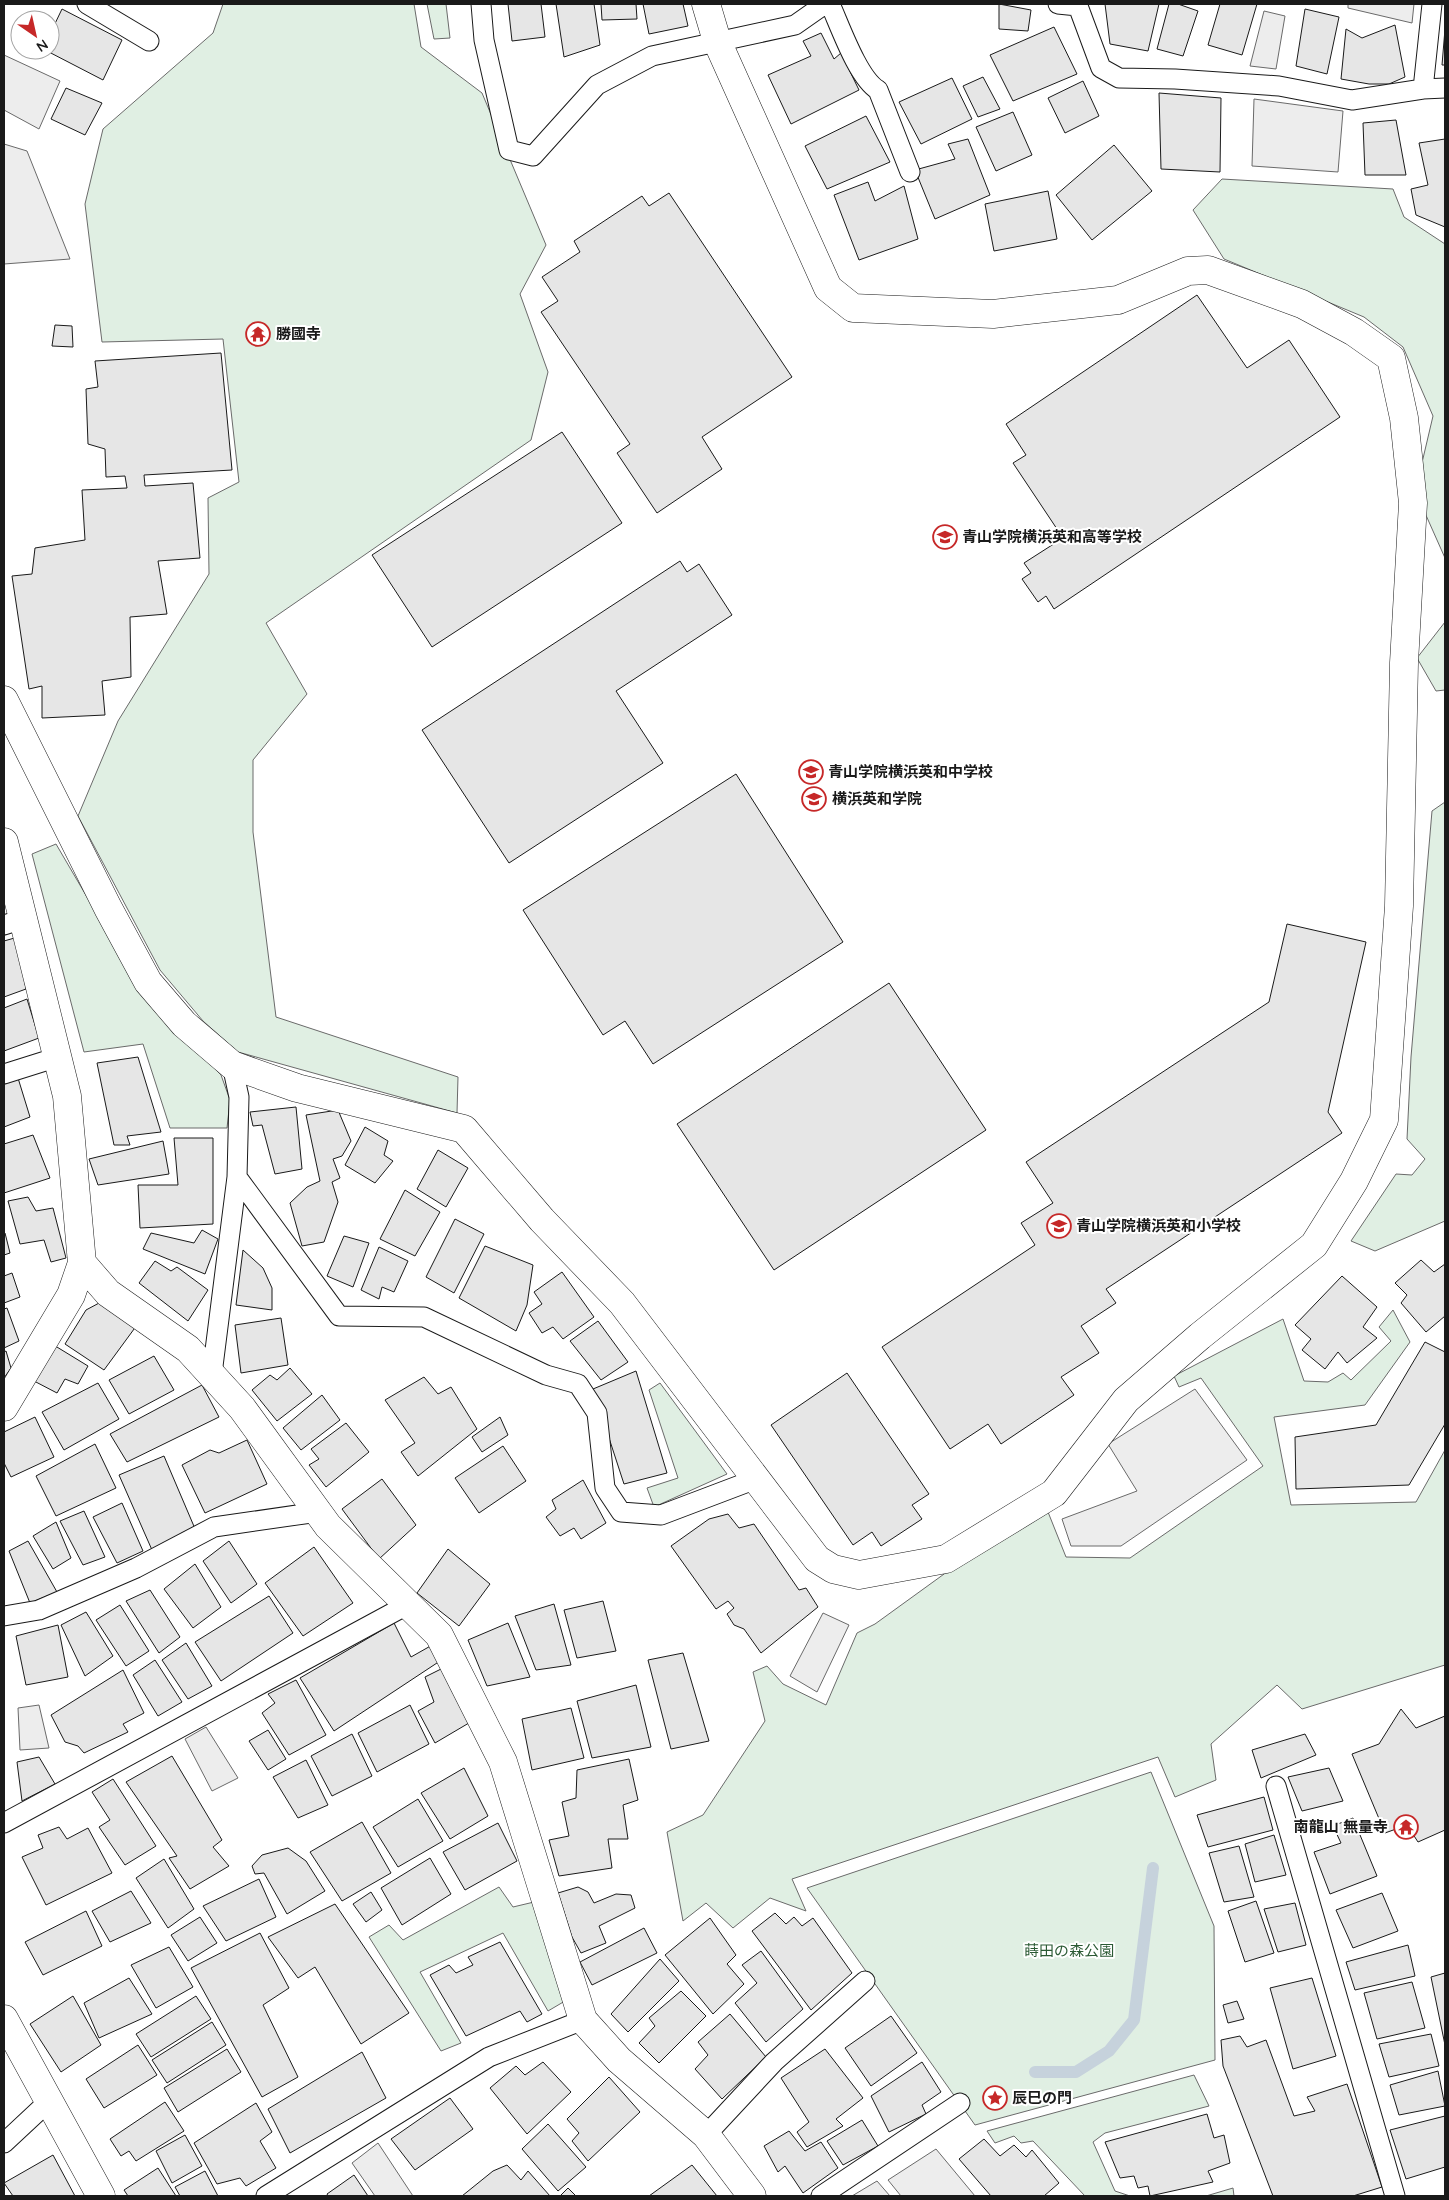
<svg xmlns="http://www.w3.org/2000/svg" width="1449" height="2200" font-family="Quicksand,'Noto Sans JP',sans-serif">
  <rect width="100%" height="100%" fill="#fff"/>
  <path fill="#e0efe3" stroke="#6a6a6a" d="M223,4H414L421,47L482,93L546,245L520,294L548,372L531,440L266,623L307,694L253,760V832L276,1017L458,1077L457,1113L238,1052L203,1021L160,970L78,816L118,721L209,574L208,498L239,482L223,339L102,342L85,204L103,129L213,33Z
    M427,4H446L450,38L434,39Z
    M1222,179L1393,189L1404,217L1445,244V558L1425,513L1421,467L1433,416L1403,347L1364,317L1224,259L1193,210Z
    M1445,622V690L1436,691L1417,658Z
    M1445,802V1221L1375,1251L1351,1241L1396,1174L1412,1175L1425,1159L1407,1139L1411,1057L1432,811Z
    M56,844L146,998L221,1075L230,1100L227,1128H170L143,1044L84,1052L32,854Z
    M1393,1310L1410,1342L1365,1405L1274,1417L1291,1505L1416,1502L1445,1450V1665L1302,1709L1277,1685L1211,1744L1216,1780L1175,1797L1158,1757L792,1879L806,1911L770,1898L733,1928L706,1903L683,1921L667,1832L703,1815L765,1721L753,1672L767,1666L783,1684L826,1705L857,1633L875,1624L951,1569L1048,1512L1066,1557L1130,1558L1263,1466L1201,1378L1179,1387L1174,1376L1283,1319L1304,1381L1328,1382L1343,1373L1351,1380L1391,1341L1379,1327Z
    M660,1383L727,1474L654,1507L647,1488L678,1478L649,1390Z
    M1151,1772L1214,1926L1215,2060L975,2125L807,1888Z
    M499,1887L513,1907L534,1902L565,2001L548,2011L503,1933L420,1972L461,2043L441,2051L369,1937L389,1925L403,1940Z
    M1194,2075L1209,2106L1105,2133L1093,2142L1115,2191L1130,2196H1085L1033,2141L1021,2143L1014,2136L995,2143L987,2131Z
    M1233,2188L1234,2196H1206Z"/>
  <path fill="#ededed" stroke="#6a6a6a" d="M1348,4H1414L1412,23L1348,8Z
    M1264,11L1285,16L1276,69L1250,66Z
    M4,55L60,81L39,129L4,110Z
    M1254,99L1343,111L1338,172L1252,166Z
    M4,144L27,151L70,259L4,264Z
    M1195,1389L1247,1460L1121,1546H1071L1062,1519L1137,1491L1108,1444Z
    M823,1613L849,1625L817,1692L790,1676Z
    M39,1705L49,1748L20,1750L18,1708Z
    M206,1727L238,1778L212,1791L185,1739Z
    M378,2143L413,2196H375L352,2163Z
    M936,2149L975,2196H901L888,2180Z
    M877,2181L890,2196H852Z"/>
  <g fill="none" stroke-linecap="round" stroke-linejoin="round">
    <path stroke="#c6d2dc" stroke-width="12" d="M1035,2072H1076L1109,2051L1134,2020L1153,1868"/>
  </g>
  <path fill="#e6e6e6" stroke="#1a1a1a" d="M508,4H541L545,37L512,41Z
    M556,4H594L600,45L564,57Z
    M601,4H636L637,19L602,20Z
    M643,4H683L688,26L649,34Z
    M999,4L1031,10L1028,31L999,29Z
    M1105,4H1159L1148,51L1110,44Z
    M1169,4H1178L1198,11L1183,56L1157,49Z
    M1220,4H1257L1242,55L1208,45Z
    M62,9L122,40L103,80L45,50H50V34Z
    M1305,9L1339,17L1327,74L1296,66Z
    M1395,25L1405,77L1389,84H1369L1341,79L1346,29L1362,38Z
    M1054,27L1077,74L1013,101L990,55Z
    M1445,29V65H1442Z
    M821,33L834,59L841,53L859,90L791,124L768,75L811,56L803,41Z
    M983,77L1000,109L978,117L963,86Z
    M952,78L972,119L921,144L899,102Z
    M1083,81L1099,116L1065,133L1048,98Z
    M66,88L102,103L85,135L51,119Z
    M1159,93L1221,98L1220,172L1161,169Z
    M1013,112L1032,155L996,171L976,127Z
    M866,116L890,162L827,189L805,146Z
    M1396,120L1406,175H1365L1363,123Z
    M968,139L990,195L935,219L915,170L955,159L948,144Z
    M1445,139V227L1416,215L1411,189L1428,185L1419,143Z
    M1114,145L1152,191L1092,240L1056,195Z
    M868,182L875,201L904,186L918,239L859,260L834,195Z
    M1048,191L1057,239L994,251L985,204Z
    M669,193L792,377L702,437L722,469L657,513L617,453L630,444L541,312L558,301L542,277L580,252L574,241L642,196L649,206Z
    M1197,295L1247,368L1289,340L1340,417L1054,609L1046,596L1038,602L1022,579L1031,573L1024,563L1063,538L1013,463L1026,455L1006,424Z
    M55,325L72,326L73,347L52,346Z
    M221,353L232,470L144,475L145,486L193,483L200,558L158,561L167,614L130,617L131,677L102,681L105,715L42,718V686L29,689L12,576L32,574L35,548L85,540L82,490L127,488L125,476L106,477L105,449L88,444L86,389L98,387L95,361Z
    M562,432L622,523L432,647L372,555Z
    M680,561L687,572L699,564L732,615L616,691L663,763L509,863L422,730Z
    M736,774L843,942L653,1064L625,1021L603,1035L523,910Z
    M1287,924L1366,942L1328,1112L1342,1133L1106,1289L1116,1303L1081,1326L1099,1353L1061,1377L1074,1395L1001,1444L988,1424L950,1449L882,1347L1035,1245L1021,1223L1053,1203L1026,1162L1269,1002Z
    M18,937L26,989L4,997V941Z
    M889,983L986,1130L774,1270L677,1124Z
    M27,999L39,1038L4,1051V1008Z
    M138,1057L161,1132L127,1136L130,1145H114L97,1063Z
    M18,1078L30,1117L4,1127V1083Z
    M296,1107L302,1169L275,1174L262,1125L253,1126L250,1112Z
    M338,1110L351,1141L342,1156L333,1159L340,1178L332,1182L338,1202L324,1242L302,1246L290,1203L307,1187L320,1181L306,1115Z
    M365,1127L388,1141L384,1155L393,1161L375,1183L345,1165Z
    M33,1135L50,1178L4,1193V1144Z
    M174,1138H213V1224L140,1228L138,1185H178Z
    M163,1141L169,1174L98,1185L89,1159Z
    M438,1150L468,1168L446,1207L417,1189Z
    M405,1190L440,1212L415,1256L380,1239Z
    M28,1197L36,1211L53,1208L66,1258L51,1262L44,1240L20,1244L8,1201Z
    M455,1219L484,1234L454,1293L426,1277Z
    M202,1230L218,1239L205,1274L143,1249L151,1233L194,1243Z
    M5,1233L10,1253L4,1255V1234Z
    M344,1236L369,1243L353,1287L327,1276Z
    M485,1246L533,1265L527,1305L516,1331L459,1298Z
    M379,1247L408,1261L394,1292L382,1287L379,1299L361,1290Z
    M243,1250L263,1268L272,1288V1310L236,1305Z
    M1421,1260L1434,1272L1445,1264V1316L1426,1332L1401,1303L1407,1295L1395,1283Z
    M155,1261L171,1271L177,1267L208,1290L188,1321L139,1283Z
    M562,1272L594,1317L563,1339L553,1327L542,1333L529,1313L542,1304L534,1292Z
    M12,1273L20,1297L4,1303V1276Z
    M1342,1276L1377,1307L1363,1327L1377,1338L1347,1363L1338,1352L1325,1369L1302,1350L1311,1339L1295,1325Z
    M101,1302L137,1325L104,1370L65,1344L86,1310Z
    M7,1308L19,1341L4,1348V1309Z
    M281,1318L288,1365L241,1373L235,1325Z
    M598,1321L628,1362L601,1380L570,1341Z
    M1425,1342L1445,1352V1424L1409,1485L1296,1489L1295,1437L1376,1425Z
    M52,1344L88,1366L78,1384L65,1379L57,1393L34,1381Z
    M6,1351L11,1368L4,1378V1352Z
    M154,1356L174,1390L129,1414L109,1380Z
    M290,1368L312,1394L277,1421L252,1390L270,1375L277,1380Z
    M636,1371L667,1473L624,1484L593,1389Z
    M847,1373L929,1494L912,1505L922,1519L881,1546L872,1532L853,1545L771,1425Z
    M424,1377L438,1394L451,1387L477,1429L418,1476L401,1452L415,1443L385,1400Z
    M98,1383L119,1419L64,1450L42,1412Z
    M202,1385L219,1417L127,1462L110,1434Z
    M322,1395L340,1420L301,1450L283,1428Z
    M35,1417L54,1457L11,1477L4,1463V1432Z
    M500,1417L508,1435L482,1452L472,1437Z
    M346,1423L369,1452L326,1487L309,1465L319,1459L311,1449Z
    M247,1440L267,1484L205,1513L182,1465L210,1450L219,1453Z
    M95,1444L116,1488L56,1516L36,1476Z
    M503,1446L526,1481L479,1513L455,1478Z
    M164,1456L196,1531L152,1550L119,1475Z
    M382,1479L416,1525L379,1559L342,1509Z
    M583,1480L606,1523L581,1539L574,1528L560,1536L546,1517L556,1509L552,1500Z
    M122,1503L143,1551L117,1563L93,1517Z
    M84,1511L105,1557L83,1565L60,1521Z
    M728,1514L739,1528L754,1524L799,1590L806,1588L818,1607L761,1653L744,1629L734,1625L727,1614L734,1608L728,1601L716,1609L671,1546L709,1519Z
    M56,1522L71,1558L53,1569L33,1536Z
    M28,1541L57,1592L30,1603L9,1551Z
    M229,1541L257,1584L231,1603L203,1561Z
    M314,1547L353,1603L303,1636L265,1583Z
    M448,1549L490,1584L459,1626L417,1593Z
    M195,1564L221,1607L193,1628L164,1589Z
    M150,1590L180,1637L159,1653L126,1601Z
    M269,1596L293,1633L221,1681L195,1642Z
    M603,1601L616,1651L577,1658L564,1610Z
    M554,1604L571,1665L536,1670L515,1616Z
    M120,1605L149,1651L126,1666L96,1620Z
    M86,1612L113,1656L85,1676L61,1625Z
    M394,1623L411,1657L434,1644L443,1659L334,1731L300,1678Z
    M508,1623L530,1677L487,1686L468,1640Z
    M58,1625L68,1677L26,1685L16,1636Z
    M186,1643L212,1686L188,1699L162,1660Z
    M683,1653L709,1741L671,1749L648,1660Z
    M155,1660L182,1702L158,1716L133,1675Z
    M447,1666L474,1720L435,1743L418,1711L434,1702L425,1677Z
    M123,1670L144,1713L123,1724L128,1732L84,1753L78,1746L65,1742L51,1715Z
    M296,1680L326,1735L289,1755L262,1713L275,1703L268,1694Z
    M636,1685L651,1747L592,1758L577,1701Z
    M410,1705L429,1744L377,1772L358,1733Z
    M571,1708L584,1758L532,1770L522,1719Z
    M1401,1709L1416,1728L1445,1716V1830L1418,1842L1407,1825L1385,1833L1352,1754L1379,1744Z
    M268,1730L286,1759L268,1770L249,1741Z
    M352,1734L372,1776L332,1796L311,1756Z
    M1305,1734L1316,1755L1261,1778L1252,1750Z
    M172,1756L222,1840L213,1847L229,1866L190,1889L169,1858L177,1856L126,1782Z
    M39,1757L55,1784L22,1801L17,1762Z
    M629,1759L638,1800L623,1805L628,1839H608L612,1868L559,1876L549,1840L569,1836L562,1802L576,1798L577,1770Z
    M306,1760L328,1805L298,1818L273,1777Z
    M464,1768L488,1816L450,1839L421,1793Z
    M1329,1768L1343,1801L1302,1811L1288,1777Z
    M113,1779L156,1846L125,1865L99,1827L110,1820L92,1792Z
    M1264,1797L1273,1830L1208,1847L1197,1815Z
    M418,1799L443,1841L398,1867L373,1827Z
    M1353,1818L1377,1876L1330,1894L1314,1852L1341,1843L1333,1826Z
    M362,1822L391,1873L342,1901L310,1852Z
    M498,1823L517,1861L465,1890L443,1852Z
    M59,1827L67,1839L88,1828L112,1873L46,1905L22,1857L43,1848L38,1835Z
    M1274,1835L1286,1875L1255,1882L1245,1844Z
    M1239,1846L1254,1897L1224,1902L1209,1853Z
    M288,1848L306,1861L325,1891L287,1914L264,1873L255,1874L252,1866L262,1855Z
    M430,1858L451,1894L402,1925L381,1888Z
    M164,1859L194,1909L168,1928L136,1878Z
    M259,1879L276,1917L226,1941L203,1906Z
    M578,1887L588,1892L594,1903L616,1894L631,1895L635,1908L599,1926L606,1943L581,1953L572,1937L558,1893Z
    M131,1891L151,1923L110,1942L92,1911Z
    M371,1892L382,1910L366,1922L353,1904Z
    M1382,1893L1398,1931L1353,1948L1336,1910Z
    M1256,1901L1274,1953L1245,1962L1228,1911Z
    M1295,1903L1306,1945L1278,1952L1264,1909Z
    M335,1904L409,2013L361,2044L315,1967L298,1978L268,1937Z
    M86,1911L102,1946L43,1975L25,1942Z
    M775,1913L786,1924L794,1917L802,1926L813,1918L852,1973L811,2010L752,1931Z
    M200,1917L217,1943L188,1961L171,1935Z
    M710,1918L736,1955L727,1964L744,1984L713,2014L665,1955Z
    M644,1928L657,1953L592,1985L580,1962Z
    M260,1933L289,1988L263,2005L298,2077L262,2097L191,1968Z
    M500,1942L542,2014L527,2022L520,2011L466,2036L430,1975L449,1965L456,1973L473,1965L468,1957Z
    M1408,1945L1415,1976L1355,1990L1346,1962Z
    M169,1947L193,1987L156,2008L131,1965Z
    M761,1951L803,2009L766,2042L735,2003L757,1983L742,1965Z
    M660,1959L679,1981L628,2032L611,2014Z
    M1445,1973V2045L1431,1977Z
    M129,1978L152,2014L99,2038L84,2003Z
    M1312,1978L1336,2056L1293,2069L1270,1988Z
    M1412,1982L1425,2028L1377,2039L1364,1993Z
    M681,1991L706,2016L659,2063L639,2043L655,2026L649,2018Z
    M73,1996L101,2045L61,2072L30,2024Z
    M196,1996L211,2019L151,2057L136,2034Z
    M1237,2001L1244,2019L1228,2023L1223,2005Z
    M730,2014L766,2057L722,2099L695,2069L708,2055L698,2042Z
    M891,2016L917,2053L871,2086L845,2048Z
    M212,2022L226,2045L167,2083L152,2060Z
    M1431,2034L1439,2066L1389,2077L1379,2044Z
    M1240,2036L1247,2047L1266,2040L1294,2116L1315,2111L1307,2097L1347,2084L1382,2187L1353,2196H1273L1223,2066L1221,2040Z
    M138,2045L157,2075L104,2108L86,2079Z
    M227,2049L241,2072L178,2112L164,2088Z
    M825,2049L863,2098L836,2119L843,2126L807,2147L797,2132L809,2122L781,2078Z
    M362,2052L386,2098L290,2153L268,2109Z
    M543,2062L571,2092L527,2134L490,2088L516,2066L525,2075Z
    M922,2062L941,2092L922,2105L926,2114L889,2132L871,2096Z
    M1438,2071L1445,2106L1399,2115L1390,2085Z
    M609,2077L640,2112L588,2161L572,2141L579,2133L567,2119Z
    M450,2098L473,2129L415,2170L391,2139Z
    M165,2102L184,2131L136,2161L129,2151L121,2156L110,2139Z
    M256,2103L272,2132L260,2141L276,2168L246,2186L240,2178L217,2184L194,2143Z
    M1207,2114L1214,2138L1224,2135L1230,2163L1208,2171L1213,2182L1150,2196L1148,2186L1138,2188L1134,2176L1120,2178L1105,2142Z
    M1445,2116V2167L1406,2179L1390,2130Z
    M862,2120L878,2146L843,2165L827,2141Z
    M548,2124L586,2167L558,2191L522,2149Z
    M789,2131L805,2151L821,2142L838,2168L803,2193L785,2166L778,2172L764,2146Z
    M185,2135L202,2166L172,2183L156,2151Z
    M984,2139L1000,2156L1014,2145L1026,2157L1032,2150L1059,2183L1044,2196H991L959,2159Z
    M53,2155L75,2196H13L4,2183Z
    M507,2165L521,2180L528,2171L550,2196H462L493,2171Z
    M692,2165L717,2196H649Z
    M158,2168L176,2196H128L124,2190Z
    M205,2171L218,2196H180L175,2187Z
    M354,2175L368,2196H328L327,2194Z
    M568,2188L576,2196H560Z"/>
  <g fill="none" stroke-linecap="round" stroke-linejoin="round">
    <g stroke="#1a1a1a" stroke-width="21">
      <path id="lane" d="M87,4L149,41
        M481,4L484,40L509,150L533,156L597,85L652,56L795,25L825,4
        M830,4C840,26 858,78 878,90L910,172
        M1058,4L1078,6L1101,68L1119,78L1175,79L1279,86L1352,100L1423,89L1445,88
        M1423,89L1432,4
        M4,925L23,919
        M4,1074L58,1057
        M237,1177L339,1316L424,1317L546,1375L578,1384L597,1413L605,1488L621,1512L661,1515L756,1479
        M212,1374L237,1177L239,1097L232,1065
        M4,1616L39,1610L136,1568L214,1527L318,1512
        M1276,1786L1395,2196
        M4,1823L407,1605
        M706,2135L774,2062L865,1981
        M4,2143L48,2102
        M266,2196L489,2057L583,2020
        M821,2196L960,2103"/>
    </g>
    <g stroke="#1a1a1a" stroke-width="29">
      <path id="street" d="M4,700L108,908L148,982L184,1024L232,1065L297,1088L464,1129L542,1220L622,1303L817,1559L833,1569L859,1575L946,1559L1054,1493L1126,1400L1200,1336L1314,1245L1354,1181L1384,1120L1399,906L1404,663L1413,503L1404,418L1391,358L1354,332L1302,304L1208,270L1188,271L1118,300L993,314L853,308L828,288L717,41L706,4
        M4,842L67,1096L82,1263L108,1293L188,1349L242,1408L328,1526L439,1635L503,1762L583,2020L619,2060L706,2135L752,2196
        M4,1407L71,1295L82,1263
        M4,2019L101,2196"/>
    </g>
    <use href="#lane" stroke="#fff" stroke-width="19"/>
    <use href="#street" stroke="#fff" stroke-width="28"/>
  </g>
  <defs>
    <g id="temple-ring" transform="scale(1.25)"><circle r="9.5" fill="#fff" stroke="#c62828" stroke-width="1.5"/><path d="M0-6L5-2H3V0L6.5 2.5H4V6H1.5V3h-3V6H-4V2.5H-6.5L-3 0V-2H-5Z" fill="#c62828"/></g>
    <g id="school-ring" transform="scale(1.25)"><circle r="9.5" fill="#fff" stroke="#c62828" stroke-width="1.5"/><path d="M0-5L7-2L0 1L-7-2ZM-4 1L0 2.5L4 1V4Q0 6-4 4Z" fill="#c62828"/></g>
    <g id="sight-ring" transform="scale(1.25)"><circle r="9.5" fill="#fff" stroke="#c62828" stroke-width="1.5"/><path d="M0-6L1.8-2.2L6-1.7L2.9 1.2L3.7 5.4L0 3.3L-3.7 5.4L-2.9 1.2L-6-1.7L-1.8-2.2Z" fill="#c62828"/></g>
  </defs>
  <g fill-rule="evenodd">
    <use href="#temple-ring" x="258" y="334"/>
    <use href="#school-ring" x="945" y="537"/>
    <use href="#school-ring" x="811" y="772"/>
    <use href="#school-ring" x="814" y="799"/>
    <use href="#school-ring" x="1059" y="1226"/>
    <use href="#temple-ring" x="1406" y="1827"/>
    <use href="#sight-ring" x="995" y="2098"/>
  </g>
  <g text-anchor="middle" stroke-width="4" stroke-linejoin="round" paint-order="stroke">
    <g font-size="15" font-weight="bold" fill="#1a1a1a" stroke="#fff" text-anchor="start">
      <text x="276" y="339">勝國寺</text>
      <text x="962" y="542">青山学院横浜英和高等学校</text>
      <text x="828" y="777">青山学院横浜英和中学校</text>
      <text x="832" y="804">横浜英和学院</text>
      <text x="1076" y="1231">青山学院横浜英和小学校</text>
      <text x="1388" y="1832" text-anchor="end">南龍山 無量寺</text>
      <text x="1012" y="2103">辰巳の門</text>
    </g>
    <g font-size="15" fill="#2b5a34" stroke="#fff">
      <text x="1069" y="1956">蒔田の森公園</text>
    </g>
  </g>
  <rect width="1449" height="2200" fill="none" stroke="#1a1a1a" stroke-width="10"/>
  <g transform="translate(35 35) rotate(146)"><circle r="24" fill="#ffffff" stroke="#a3a3a3"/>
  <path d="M0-4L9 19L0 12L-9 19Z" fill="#c62828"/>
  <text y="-8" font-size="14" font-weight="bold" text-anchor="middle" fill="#1a1a1a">N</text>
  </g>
</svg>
